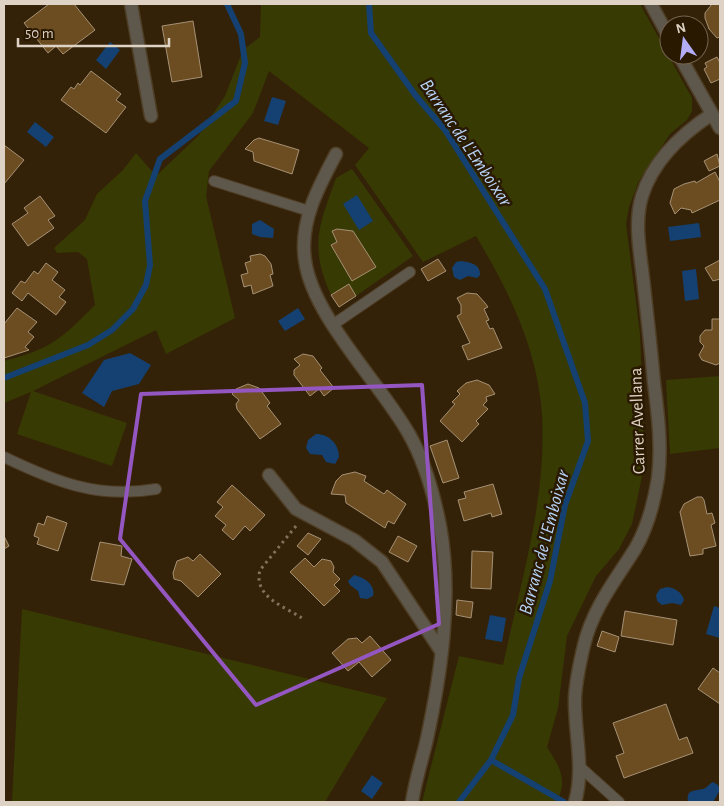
<svg xmlns="http://www.w3.org/2000/svg" width="724" height="806" font-family="'Alegreya Sans',sans-serif">
  <rect width="100%" height="100%" fill="#342208"/>
  <path fill="#373a03" d="M261,4H640L692,98V111L687,120L670,134L639,181L629,207L626,224L640,334L645,462L632,524L619,549L596,576L567,636L558,708L547,747C559,766 569,780 556,802H422L459,656L503,665C520,584 547,499 542,415C538,350 509,291 476,236L423,262L355,165L369,148L269,71L253,113L209,171L206,196L235,318L166,354L156,330L33,391L127,423L112,466L17,434L31,392L4,403V361C51,349 61,339 95,305L87,259L78,252L57,253L54,248L85,220L97,194L123,170L136,153L156,176L199,135L225,96L243,50L260,37Z
    M352,169L413,256L356,296L349,284L331,295C309,246 319,226 336,178Z
    M720,376V448L670,454L666,380Z
    M22,609L387,698L325,802H12Z"/>
  <path fill="#144171" d="M110,42L120,50L106,69L96,60Z
    M272,97L286,101L278,125L264,121Z
    M35,122L54,137L46,147L27,132Z
    M357,195L373,221L359,230L343,204Z
    M260,220L274,229L273,238L260,237L252,234V224Z
    M699,223L701,237L670,241L668,227Z
    M461,261C469,262 481,264 480,275L477,278L468,276L460,280L454,277L452,268L456,262Z
    M696,269L699,299L685,301L682,271Z
    M298,308L305,319L285,331L278,321Z
    M130,353L151,365L139,384L112,391L104,407L82,393L104,360Z
    M316,434C329,434 339,444 339,457L335,464L326,462L322,455L310,454L306,448L308,440Z
    M354,575C364,577 376,585 373,596L367,599L360,598L358,591L350,585L348,581Z
    M667,587C675,588 682,592 684,600L681,605L672,603L662,605L657,601L656,595L660,589Z
    M714,606L720,608V638L706,634Z
    M490,615L506,618L502,642L485,639Z
    M372,775L383,783L372,799L361,791Z
    M713,782L718,785L720,790L713,802H688C686,789 694,791 703,789C707,788 709,784 713,782Z"/>
  <g fill="none" stroke-linecap="round" stroke-linejoin="round">
    <path stroke="#144171" stroke-width="6" d="M369,4L371,33L416,96L445,130L545,289L585,403L588,441L565,505L550,581L519,678L513,715L491,760L459,802
      M4,378L88,345L112,330L133,309L146,285L150,265L145,201L160,159L236,101L245,63L241,34L227,4
      M491,760L564,802"/>
  </g>
  <path fill="#6b4d21" stroke="#a69175" d="M49,4H74L95,30L63,54L56,46L48,53L24,23Z
    M712,4H720V37L717,38L709,29L705,18V13Z
    M193,21L202,77L172,82L162,26Z
    M717,57L720,63V79L711,83L704,69L707,67L705,63Z
    M91,71L121,94L116,100L126,107L106,133L61,100L71,87L74,89L78,83L80,85Z
    M259,138L299,150L292,174L254,161L253,152L245,149L254,140Z
    M4,145L24,160L4,184Z
    M717,154L720,166L709,171L704,161Z
    M715,172L720,182V200L692,213L691,210L681,208L675,214L670,203L674,189L684,184L695,181L696,183Z
    M40,196L55,216L48,220L54,228L28,246L12,224L28,213L24,208Z
    M337,229L353,231L376,267L352,281L331,245L337,242L332,231Z
    M260,254L265,256L271,264L273,274L270,275L273,286L253,294L251,285L244,287L241,275L248,273L245,263L251,261L250,256Z
    M438,259L446,271L428,281L421,269Z
    M720,260V279L713,281L705,268Z
    M46,263L58,272L52,280L65,290L59,297L66,302L56,315L28,293L22,301L12,293L21,281L25,283L34,271L38,274Z
    M349,284L356,296L339,307L331,295Z
    M467,293L477,294L485,303L488,307L484,309L489,320L486,321L490,329L493,328L502,348L468,360L462,346L470,343L457,316L461,314V305L457,298Z
    M17,308L37,322L28,332L34,337L25,347L29,350L4,358V324Z
    M712,319H720V363L716,365L702,360L699,355L704,346L700,342V336L705,330H712Z
    M303,354L313,356L322,368L320,370L334,388L324,396L319,389L310,396L294,375V370L300,365L294,359Z
    M477,380L489,385L495,394L486,397L487,401L483,405L488,409L476,421L479,424L462,442L440,421L455,404L452,402L460,394L457,391L466,383Z
    M248,384L259,388L270,403L267,406L281,424L260,439L237,409L236,404L239,400L232,394L236,389Z
    M447,440L459,478L443,483L430,446Z
    M355,472L366,476L364,481L384,494L387,490L406,504L394,524L388,521L385,528L346,503L345,495L331,494L336,481L342,475Z
    M493,484L502,514L492,517L491,513L464,521L458,500L466,498L464,492Z
    M232,485L265,515L250,531L245,526L233,540L222,530L226,525L215,516L223,507L217,502Z
    M697,497H702L704,500L707,514L712,513L715,523L711,525L716,546L703,549V554L690,556L680,512L684,504Z
    M47,516L67,523L58,551L37,544L39,538L34,536L38,523L44,525Z
    M308,533L321,539L308,555L297,546Z
    M4,536L9,546L4,549Z
    M398,536L417,546L408,562L389,552Z
    M100,542L122,546L121,556L132,559L124,585L91,580Z
    M472,551L493,552L491,589L471,588Z
    M200,554L221,574L198,597L181,581L174,579L173,573L177,561L188,557L193,561Z
    M305,558L314,567L322,559L331,561L334,567L333,572L340,579L334,585L340,591L324,606L290,572Z
    M457,600L473,602L471,618L456,615Z
    M625,611L677,620L673,645L621,636Z
    M602,631L619,637L615,652L597,646Z
    M370,636L391,660L372,677L359,662L348,671L332,653L348,639L357,638L362,643Z
    M713,668L720,673V704L698,689Z
    M666,704L679,740L687,737L693,753L624,778L616,756L624,753L613,723Z"/>
  <g fill="none" stroke-linecap="round" stroke-linejoin="round">
    <g stroke="#4f3e26" stroke-width="12">
      <path id="lane" d="M214,181L309,211
        M334,324L410,272
        M4,457C56,482 98,499 156,489
        M580,767L619,802"/>
    </g>
    <g stroke="#4f3e26" stroke-width="15">
      <path id="street" d="M131,4L151,116
        M651,4L669,37
        M679,55L720,128
        M336,154C319,186 299,222 305,260C312,316 381,384 409,434C425,462 434,495 440,526C453,596 441,675 426,743C421,763 415,782 412,802
        M269,475L296,509L354,540L382,562L441,651
        M575,802C585,767 574,733 575,697C576,680 580,662 584,645C593,608 615,581 635,549C648,527 654,503 658,478C662,447 658,414 654,383C651,348 647,313 643,278C640,251 634,222 642,196C653,161 683,133 712,114"/>
    </g>
    <path stroke="#81725d" stroke-width="3" stroke-dasharray="2.5 4" stroke-linecap="butt" d="M296,526L260,570C253,596 283,606 302,618"/>
    <use href="#lane" stroke="#5e584c" stroke-width="10"/>
    <use href="#street" stroke="#5e584c" stroke-width="12"/>
  </g>
  <path fill="none" stroke="#9456c0" stroke-width="4" stroke-linejoin="round" d="M422,385L439,624L256,705L120,539L141,394Z"/>
  <g text-anchor="middle" stroke-width="5" stroke-linejoin="round" paint-order="stroke">
    <g font-size="18" fill="#ded2c4" stroke="#2a1901">
      <text transform="translate(637 421) rotate(-92)" y="6">Carrer Avellana</text>
    </g>
    <g font-size="19" font-style="italic" fill="#b6d3f8" stroke="#2a1901">
      <text transform="translate(467 142) rotate(56)" y="7">Barranc de L'Emboixar</text>
      <text transform="translate(543 542) rotate(-75)" y="7">Barranc de L'Emboixar</text>
    </g>
  </g>
  <rect width="724" height="806" fill="none" stroke="#ded2c4" stroke-width="10"/>
  <g transform="translate(684 40) rotate(346)"><circle r="24" fill="#2a1901" stroke="#72634f"/>
  <path d="M0-4L9 19L0 12L-9 19Z" fill="#b3adf9"/>
  <text y="-8" font-size="14" font-weight="bold" text-anchor="middle" fill="#ded2c4">N</text>
  </g>
  <path d="M18 38v8h151v-8" fill="none" stroke="#ded2c4" stroke-width="2.5"/>
  <text x="25" y="38" font-size="15" fill="#ded2c4" stroke="#2a1901" stroke-width="4" paint-order="stroke">50 m</text>
</svg>
